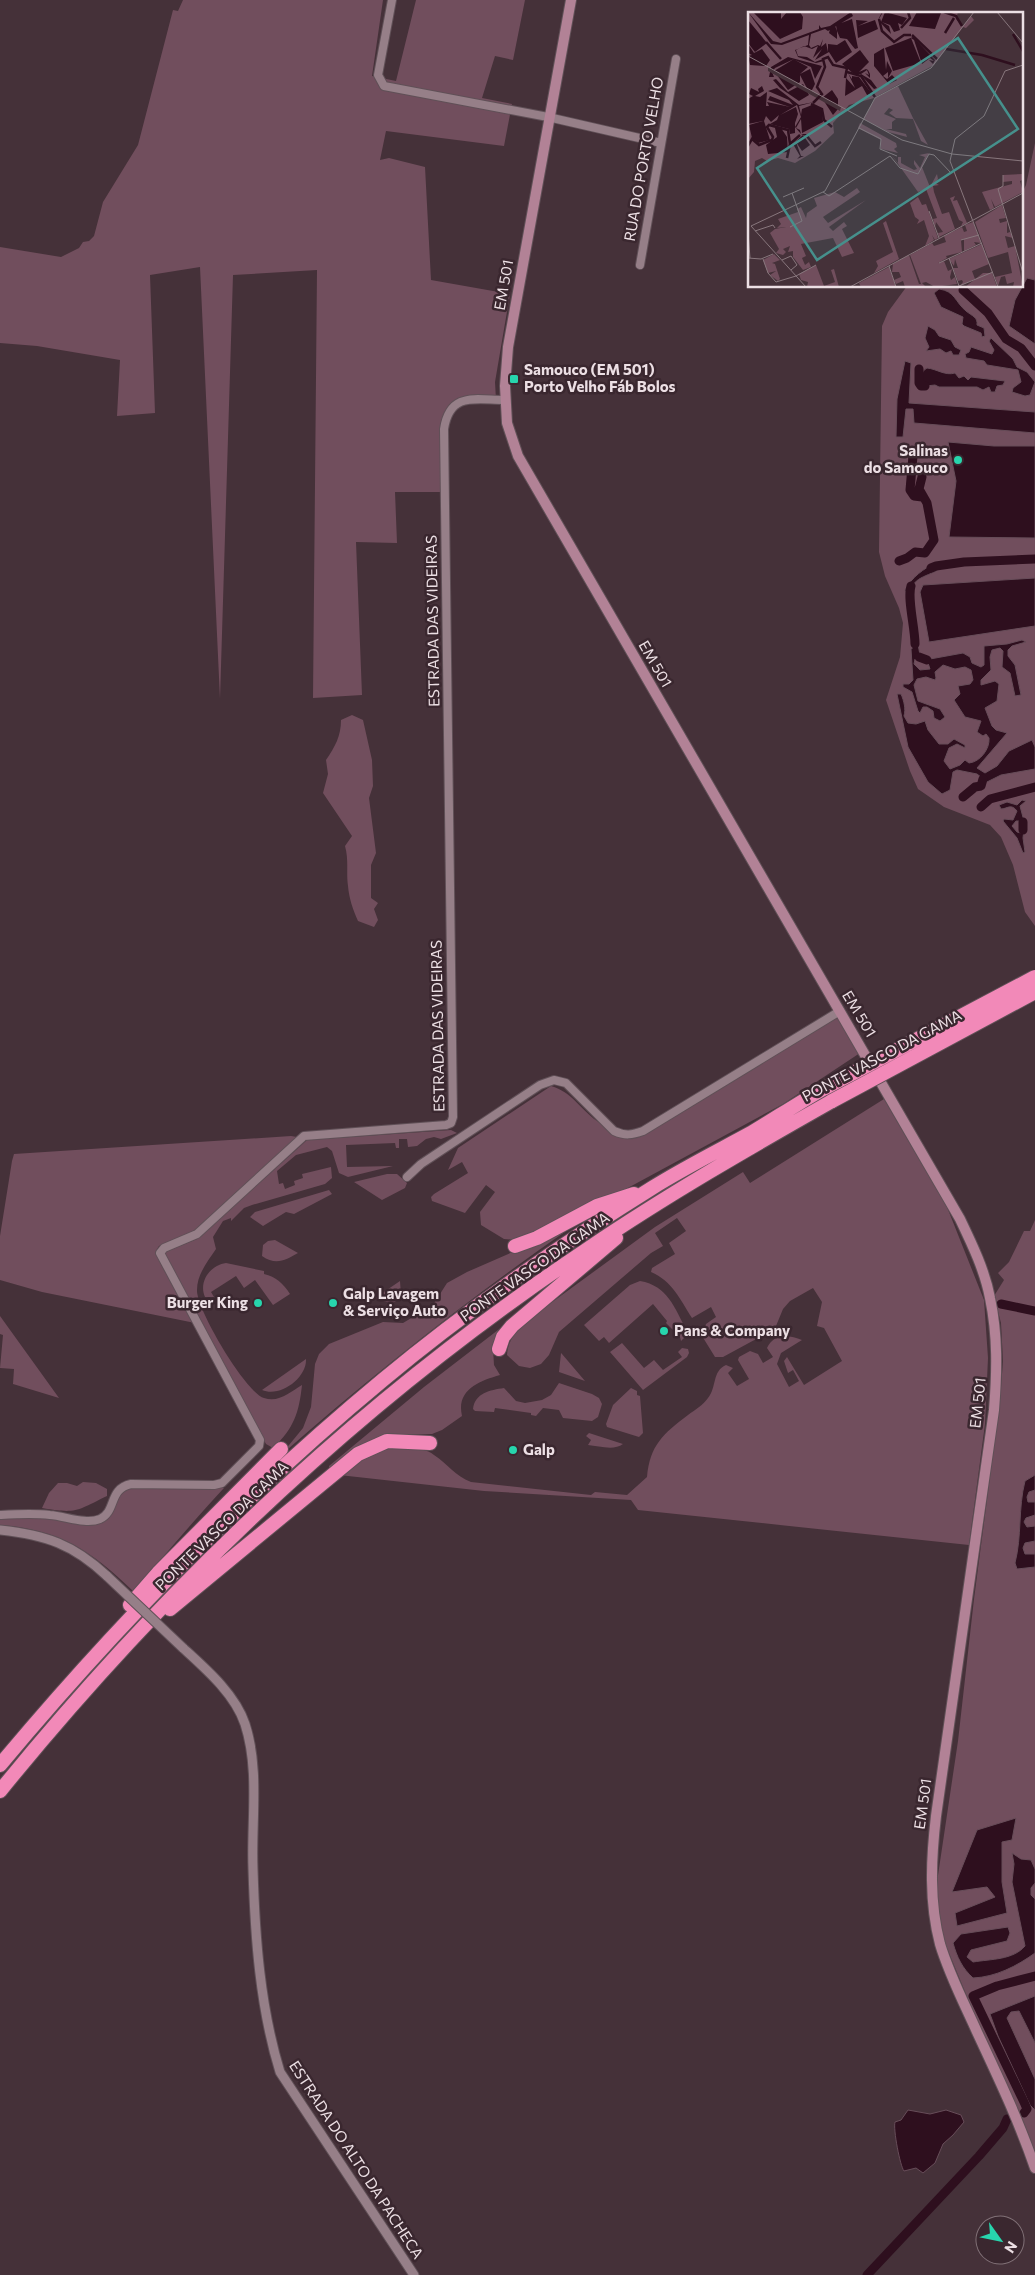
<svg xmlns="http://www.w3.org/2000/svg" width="1035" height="2275" font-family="Commissioner,sans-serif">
  <rect width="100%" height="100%" fill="#453139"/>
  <path fill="#714e5d" d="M183,0H383L372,76L396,81L416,0H525L513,60L495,56L482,98L512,104L504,146L386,131L380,160L389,158L425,167L431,280L510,294L495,382L496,400L461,401L446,418L445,492H395L397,543L356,542L362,695L313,698L317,270L233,275L220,699L200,267L150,275L155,413L117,416L120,360L37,346L0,343V247L61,257L79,248L83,242L89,241L94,236L103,202L138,145L173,10L178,11Z
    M1035,143V926L1025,912L1013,865L1001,837L990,825L944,807L918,789L910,771L886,700L900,657L903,623L899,608L885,576L879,552L882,326L888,312L907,286H1021V195L1026,185Z
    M352,715L363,720L372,760L373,786L369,798L376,853L371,865V898L378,903L374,909L378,920L374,927L358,921C353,910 349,898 348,886C346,872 349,860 345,846L352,836L323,793L328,774L326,760C335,747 341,736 341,720Z
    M840,1011L863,1051L783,1104L624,1190L519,1240L504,1239L481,1225L480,1212L495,1192L486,1185L465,1213L432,1201L431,1197L434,1194L468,1173L462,1162L448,1170L458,1148L551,1086C572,1092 580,1109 597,1121C608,1129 620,1132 633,1135Z
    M884,1099L947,1207L984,1300L988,1358L985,1424L969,1545L638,1510L631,1500L484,1491L339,1475C363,1458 378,1446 409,1448C418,1449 427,1449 434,1455C448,1464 455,1476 471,1482L591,1495L595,1492L627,1495L647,1477C650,1445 663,1434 688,1415C695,1410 703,1405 708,1398C717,1387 712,1371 726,1365L733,1368L728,1373L737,1386L749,1379L738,1360L739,1357L750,1351L758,1354L763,1363L773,1357L767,1348C774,1333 789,1335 802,1340L781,1353L777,1364L789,1387L799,1381L793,1370L788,1373L784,1361L787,1357L804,1385L842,1361L824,1328L817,1326L822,1302L813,1288L790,1301L783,1309L776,1326L769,1332L723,1357H715L702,1336L706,1324L716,1317L711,1307L692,1318C680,1299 672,1281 651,1272L652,1268L675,1254L669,1243L686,1231L677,1218L655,1233L663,1246L651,1253L559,1332L549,1355L541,1364L530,1368L519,1366L507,1355C508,1338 518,1330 529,1319L655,1227L743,1172L750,1183Z
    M451,1130L457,1133L441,1139L434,1137L426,1139L417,1146L408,1147L407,1139H399V1148H396L395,1143L346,1145L347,1167L393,1166L348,1177L339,1173L332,1151L327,1147L296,1155L277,1171L279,1184L283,1183L285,1189L295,1185L294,1181L303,1178L302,1174L331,1167L332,1178L325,1184L252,1205L244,1208L231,1221V1218L223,1221L213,1237L216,1249C208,1261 197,1274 197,1290C196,1309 246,1393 264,1398C279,1403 290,1392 302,1385C299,1413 294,1428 273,1448L266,1444L165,1256V1252L197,1239L307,1140Z
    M291,1136L297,1137L299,1140L195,1233L159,1246L156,1251L195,1323L42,1292L0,1280V1236L12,1161L14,1154Z
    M387,1174H397L407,1183L405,1188L382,1200L354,1182Z
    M329,1190L332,1194L294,1214L286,1212L263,1226L250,1217L255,1212Z
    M1035,1220V2169L1021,2127L944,1941L934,1902L958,1741L974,1599L1000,1400L1003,1361L1001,1323L994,1296L1004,1280L998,1273L1009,1262L1024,1231H1030Z
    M570,1227L569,1229C468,1299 372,1375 280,1456L303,1428L311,1407L315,1364L319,1354L329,1344L383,1322L403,1323L433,1305L447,1283L467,1272Z
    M275,1240L298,1253C286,1260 276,1266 262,1256L263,1245L268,1241Z
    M226,1263L264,1271V1274C276,1277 283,1283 290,1294L273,1305L255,1280L244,1288L236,1276L211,1292L214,1297H205C198,1281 211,1265 226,1263Z
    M400,1281L401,1295C395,1307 385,1302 375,1298Z
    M640,1281C668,1286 674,1307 687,1331L685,1337L681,1341L680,1337L666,1323L667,1321L653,1304L609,1343L604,1337L599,1341L584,1325L630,1285Z
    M0,1316L59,1398L13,1384L14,1369L0,1368L3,1335L0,1334Z
    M516,1316L493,1349L494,1365L500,1375C479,1381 456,1390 462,1416L442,1430L432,1434L387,1435L329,1470V1466L424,1387Z
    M622,1343L644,1368L654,1360L663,1370L682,1357L678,1352L682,1348L688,1349L689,1353L687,1357L643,1390L610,1352Z
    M561,1353L562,1354L585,1381L559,1372Z
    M306,1359C307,1378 280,1398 262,1390Z
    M559,1383L592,1394L599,1398L602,1404L598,1417L592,1421L563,1418L559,1410L543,1408L536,1416L531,1415V1413L495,1408L494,1412L475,1411L473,1409C475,1393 490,1390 504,1388L516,1401L525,1403L542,1400L551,1395Z
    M631,1388L637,1391V1395L640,1396L643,1433L639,1437L607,1427L606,1424L613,1405Z
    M589,1433L623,1444C614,1451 599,1446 588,1445L591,1440L586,1436Z
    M83,1482L96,1483L107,1489V1496C76,1511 77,1514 42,1508L49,1493L58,1483H67L77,1486Z
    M129,1488H224C192,1522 164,1557 133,1591C90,1550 61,1530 0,1525V1516C14,1516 29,1515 43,1516C61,1517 87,1531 104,1521C116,1514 115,1494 129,1488Z"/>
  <path fill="#2e0f1e" stroke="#674d59" d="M1027,278L1035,280V344L1009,326L1015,300Z
    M939,289C955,291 955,302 966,311C972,316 978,317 977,325L984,328L985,336L982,337L981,333L964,326L962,324L963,317L941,307L934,293Z
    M928,326L935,330L939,336L951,340L955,347L961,350L959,355H953L951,351L946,353L940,349L926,351L929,347L925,338Z
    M991,338L1013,359L1017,367L1027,372L1035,382L1030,395L1025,396L1012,392L1013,388L1021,382L1018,370L987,365L984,361L966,358L965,354L969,352L971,347L992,354L994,350L989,341Z
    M905,361L911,363L909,403L1035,412V433L914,423L913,409H906L903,437H896L897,399Z
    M927,368C937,369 945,376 955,373L959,378L964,376L968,380L971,377L1005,381L1003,385L997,386L995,392H991L989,387L983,390L977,387H939L935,385L926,386L923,384C922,377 920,372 927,368Z
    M948,442L994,446H1035V538L949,537L956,481Z
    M937,562L940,563V568C931,577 907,576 912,598L907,597L905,590C912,577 923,569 937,562Z
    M1035,578V626L929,642L920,592L923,585Z
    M1022,640L1026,642L1012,646L1008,650V656L1015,665L1021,695L1015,696L1010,673L1002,667L1003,651L1000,648L992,650L990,657L991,670L981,680V685L995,681L999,684L997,701L985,708L992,726L996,730L1007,733L977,768L985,773L997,766L1009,751L1032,740L1035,747V769L1001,775L987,782L977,774L957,770L953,772L950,790L942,794L928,782L908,747L897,694H901C904,701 906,709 904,716L908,723L916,724L925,721L928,730L939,744H948L954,739L965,745V748L957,744L949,748L944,761L950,769L960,765L965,760L969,763C980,762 990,749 989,738L986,734L983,736L977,732L981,721L965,717L954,700L960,694L958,686L970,684L973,680L971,670L965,667L955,669L943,665L935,672L936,678L935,680L926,677L917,679L914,685L918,701L940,709L945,717L940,721L934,718L933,711L927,707H923L920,713L918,711L912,692L903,687V684H909L913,680L911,649L918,644L920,655L915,659L914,664L920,670L930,669L927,660L930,659L963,653L970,657L972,663L981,667L984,665V646L1007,644Z
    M1022,800L1026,801L1020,806L1024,821H1016L1012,826L1017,832L1021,833L1024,829L1023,838L1025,852L1023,853L1017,838L1003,821L1004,819L1013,820L1017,811C1011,803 1007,809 1001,809L999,805L1007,802L1017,805Z
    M1035,1475V1490L1029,1492L1027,1497L1028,1502H1035V1515L1026,1518L1024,1522L1027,1527L1035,1526V1541L1025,1543L1023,1548L1025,1554H1035V1567L1017,1569L1015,1563C1022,1536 1018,1508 1025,1481Z
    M1016,1818L1012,1840L1002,1842V1882L1007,1913L957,1926L955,1913L995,1897L987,1887L952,1892L977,1830Z
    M1012,1853L1021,1859L1031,1860L1035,1869V1883L1031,1888V1895L1035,1899V1953C1017,1966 996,1977 973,1978C962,1968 957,1957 953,1943L961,1934L1008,1927L1010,1933L1007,1941L971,1950L967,1957L973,1962C991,1959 1013,1960 1025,1946L1012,1882L1014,1864Z
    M1035,1996V2043L1019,2011L1011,2012L1007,2018L1035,2079V2110L1030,2105L998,2036L990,2014Z
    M908,2110L930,2114L946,2110L961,2115L964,2122L953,2135L943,2144L935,2163L923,2173L916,2168L904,2171C900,2166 893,2129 895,2122L901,2120Z"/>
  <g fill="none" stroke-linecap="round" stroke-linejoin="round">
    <path stroke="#2e0f1e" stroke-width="9" d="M963,290L988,313L1006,339L1021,348L1035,366
      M919,369V383L921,386H925
      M913,456L910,490L914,496L922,497
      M899,561L907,558L915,552L925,553L934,540L927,503L919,489L922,477
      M931,568L936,566L964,562L1035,559
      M911,586C907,598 915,628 915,644
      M919,657L927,660
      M963,797L975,787L981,786L983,779
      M981,807L990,799L1035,787
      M1023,822V830
      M1001,1304L1035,1311
      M1024,2113L1027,2109L1024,2102L973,1996L997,1986L1035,1976
      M867,2275L979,2156L1003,2128L1007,2119"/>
    <g stroke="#605057" stroke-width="10">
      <path id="minor" d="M392,0L378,75L384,86L548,117L661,143
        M640,265L676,59
        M407,1177L421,1164L540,1085L554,1080L566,1083L614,1131C625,1136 632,1135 643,1131L840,1011
        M0,1515C17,1514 33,1513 50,1515C65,1516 86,1525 100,1519C117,1511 108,1489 131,1484L214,1485L222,1483L259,1446L260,1440L160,1253L164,1248L197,1234L304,1136L446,1125L451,1123L453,1117L444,429C450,391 476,400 505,400"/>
    </g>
    <g stroke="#605057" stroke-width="11">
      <path id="tertiary" d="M0,1530C46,1535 73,1544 107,1576
        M183,1648C206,1669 235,1694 245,1724C260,1770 251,1822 253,1869C255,1937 260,2007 280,2072L414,2275"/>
    </g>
    <g stroke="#605057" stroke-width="12">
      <path id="secondary" d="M571,0L508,347L505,386L507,423L518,456L960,1219C972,1244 985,1271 990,1298C998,1336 997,1372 994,1410L936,1816C931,1859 929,1902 940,1944C949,1974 964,2003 977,2032C998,2077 1019,2121 1035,2168"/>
    </g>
    <g stroke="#605057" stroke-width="16">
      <path id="motorway" d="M515,1246L537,1238L597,1206L634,1194
        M499,1349L503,1337L512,1326L616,1238
        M130,1605L158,1573L281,1449
        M170,1609L358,1454L387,1441L430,1443
        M0,1765C116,1626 244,1495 384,1379C468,1309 559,1246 652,1188C684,1168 718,1151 751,1133C776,1118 800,1102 825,1088
        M0,1791C169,1583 365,1397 589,1248C667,1195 749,1148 832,1101"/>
    </g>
    <use href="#minor" stroke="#967f88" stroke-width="8"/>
    <use href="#tertiary" stroke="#967f88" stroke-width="9"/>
    <use href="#secondary" stroke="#b28296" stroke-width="10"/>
    <use href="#motorway" stroke="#f289b8" stroke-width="14"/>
    <g stroke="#605057" stroke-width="11" stroke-linecap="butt">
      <path id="tertiary-bridge" d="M107,1576L183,1648"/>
    </g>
    <g stroke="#605057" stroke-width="16" stroke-linecap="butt">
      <path id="motorway-bridge" d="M825,1088L1035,977
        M832,1101L1035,992"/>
    </g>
    <use href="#tertiary-bridge" stroke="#967f88" stroke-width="9"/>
    <use href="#motorway-bridge" stroke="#f289b8" stroke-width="14"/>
  </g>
  <g fill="#27d5ad" stroke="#3a272f" stroke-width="2">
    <rect x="509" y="374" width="10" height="10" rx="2.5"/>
    <circle cx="958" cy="460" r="5"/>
    <circle cx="258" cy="1303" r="5"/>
    <circle cx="333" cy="1303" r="5"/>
    <circle cx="664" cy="1331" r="5"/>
    <circle cx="513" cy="1450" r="5"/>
  </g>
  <g text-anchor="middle" stroke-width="5" stroke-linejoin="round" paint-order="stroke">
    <g font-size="15" fill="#ecdfe4" stroke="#3a272f">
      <text transform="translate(644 159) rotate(-80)" y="5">RUA DO PORTO VELHO</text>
      <text transform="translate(504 285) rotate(-80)" y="5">EM 501</text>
      <text transform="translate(433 621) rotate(-91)" y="5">ESTRADA DAS VIDEIRAS</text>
      <text transform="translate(655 664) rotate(60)" y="5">EM 501</text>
      <text transform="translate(859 1014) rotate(59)" y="5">EM 501</text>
      <text transform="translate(438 1026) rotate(-91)" y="5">ESTRADA DAS VIDEIRAS</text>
      <text transform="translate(882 1056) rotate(-28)" y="5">PONTE VASCO DA GAMA</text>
      <text transform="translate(535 1267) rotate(-35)" y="5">PONTE VASCO DA GAMA</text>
      <text transform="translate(978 1403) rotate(-84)" y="5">EM 501</text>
      <text transform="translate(222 1526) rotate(-44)" y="5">PONTE VASCO DA GAMA</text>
      <text transform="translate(923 1804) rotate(-82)" y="5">EM 501</text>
      <text transform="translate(356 2160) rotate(57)" y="5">ESTRADA DO ALTO DA PACHECA</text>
    </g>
    <g font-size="15" font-weight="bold" fill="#ecdfe4" stroke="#3a272f" text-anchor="start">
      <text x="524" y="375">Samouco (EM 501)<tspan x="524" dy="17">Porto Velho Fáb Bolos</tspan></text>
      <text x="948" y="456" text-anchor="end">Salinas<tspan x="948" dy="17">do Samouco</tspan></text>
      <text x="343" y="1299">Galp Lavagem<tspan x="343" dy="17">&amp; Serviço Auto</tspan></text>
      <text x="248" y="1308" text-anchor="end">Burger King</text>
      <text x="674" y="1336">Pans &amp; Company</text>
      <text x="523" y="1455">Galp</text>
    </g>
  </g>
  <g transform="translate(748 12)">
    <rect width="275" height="275" fill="#453139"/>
    <path d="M0,0H210L208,7L215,14L223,4L226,8L218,16L215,15L186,53L126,86L101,93L85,111L86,121L67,139L47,151L30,146L19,149L14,146L7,149L6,160L0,167ZM150,74L165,106L180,133L173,129L165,107L148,106L141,101L145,98L141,96L136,102L148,107L144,110V117H138L158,122L159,125L140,120L115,107L127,86ZM112,111L148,131L149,135L146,137L150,141L133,137V128L110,116ZM181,141L174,155L182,175L189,162L190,167L187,171L191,173L185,174L186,180L194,202L201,200L207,217L191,225L190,221L195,220L188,210L187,215L185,207L189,206L178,177L170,180L143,142L150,151V145H153V151L166,158L169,157L166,152V148L172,156L177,145L171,143ZM275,162V168L272,169L275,180L247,195L243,187L246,196L242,198L234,180L264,172V169L255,170V163ZM109,176L112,180L75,205L80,211L118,188L81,215L85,219L96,210L99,214L94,217L106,241L94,245L85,226L53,232L58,244L54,246L57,253L61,250L63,255L55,258L45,245V239L40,240L42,234L35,237L38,240L35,243L28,241L31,237L22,221L27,217L38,215L29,216L33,212L30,207L50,200L49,197L53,195L58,206L59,201L69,194L66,186L87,180L96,185ZM207,184L205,189L209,188L219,211L213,214L215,210L211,208L202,186ZM170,185L174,193L178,192L190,226L187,228L184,223L186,228L177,234L181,224L176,208L169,212L171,208L167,205L162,191ZM254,193L258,206L251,207L252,211L259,209V221L262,220L265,226L257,224L260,236L267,234L275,275H265L266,270L259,272L257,264L253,265L250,274L247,265L264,261L260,240L240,246L227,210ZM138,209L151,247L126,261L130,254L128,249L145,240L135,211ZM225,210L233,231L226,230L228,233L216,239V227L213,228L214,240L198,244L199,246L190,251L196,249L200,259L204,257L202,265L203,268L207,265L209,272L187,275L178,270L174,271L178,275H157L155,269L148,272L146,268L153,265L151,260H144L145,252L161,243L171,272H173L162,243L184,231L186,234L198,230L196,224L214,215L216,220L219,219L217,213ZM234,232L241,252L224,259L227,267L212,274L215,270L214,268L210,269L205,256H210L207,247L206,254L201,247ZM26,242L32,248L24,251L27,252L32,267L30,269L22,263L28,259L20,261L15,248ZM68,253L76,274L87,270L83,258L86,257L91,275H59L60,270L53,268L51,262ZM141,255L148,275H113L111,271ZM235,261H244L249,275H217Z" fill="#714e5d"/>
    <path d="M0,0L25,29L33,31L71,17V13L73,16L82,14L103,0L105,4L80,19L77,17L63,22L61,33L63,36L70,33L72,34L75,27L73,35L78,31L80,40V32L89,33L97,28L104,40L88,51L81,40L67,48L74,37L65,46L70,34L64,37L56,34L48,38L50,44L59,45L67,50L75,47L76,49L68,51L50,45L47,38L60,33L61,23L34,33L23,32ZM5,0H33V7L39,0H52L55,5L54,17L32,27ZM134,0H135L131,7L133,10L137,0L159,6L154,13L150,11L152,18L146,20L142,13L134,10L141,14L143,22L130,8ZM169,0L193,1L187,17L161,14ZM104,7L110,36L107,37L99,27L92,26L89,19V27L81,21L82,17L87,14L89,19L88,13ZM0,8L19,31L7,40L0,31ZM108,8L120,9L110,14L127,8L130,17L110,26ZM165,25L187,48L185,52L181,48L186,49L182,46L174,52L166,28L163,26L173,51L145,59L137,36ZM0,32L6,41L14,37L22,48L18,54L2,53L0,44L4,43L0,41ZM136,36L138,58L139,49L144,59L140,66V60L135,64L139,67L144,63L149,68L141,72L126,54V42ZM112,38L121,50L111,60L118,57L120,58L122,62V66L117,61L121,63L119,58L113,62L123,68L129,76L126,77L112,62H106L94,52ZM40,45L74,54L67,67L63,55L47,48L60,55L52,62L62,57L67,72L62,82L52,63V70L40,78L26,59L46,47L27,56L24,60L26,65H21L23,55ZM100,61L104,67V64L111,65L124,82L119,83L114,74L97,84L98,66L107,76ZM28,67L40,80L55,72L61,83L51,89L32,76L25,68ZM14,74L16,79L7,84L12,85L19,80L18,94H21L19,90L42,95L20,88L22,84L45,93L41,88L20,79L29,76L51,93L66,90L51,94L53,103L54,97L64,93L74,98L75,110L54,121L53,107L48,116L52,118L53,122H58L60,125L53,122L47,115L53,105L49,93L32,103L48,95L50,102L47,111V121L42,122L41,117L22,112L29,108L31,103L23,110L18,104L16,109L22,128L10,131L4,126L1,113L15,109L0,112V87L5,84L1,82L3,76L11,80L10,77ZM84,78L90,87V97L85,103L74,86ZM27,116H33L39,125L40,140L20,142L18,133L29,125ZM55,123L62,133L54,139L48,130L53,144H56L49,147L52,144L45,132Z" fill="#2e0f1e"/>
    <path d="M20,55L93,95L92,99L20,59Z" fill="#453139"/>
    <path fill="none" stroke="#2e0f1e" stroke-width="2.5" d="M196,0L208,4L214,14M131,7L134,19L146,30L156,23H163M153,16L162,6L160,0M197,21L206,6M265,22L275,39M164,23L189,47M18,30L33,47M198,37L234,43M234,43L267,53M99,60L113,64L127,85M65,91L74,82L69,75L77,55L75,47L80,45L85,53L99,56L97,66M63,92L74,97L76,108L84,115M58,123L67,134L73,130M0,134L4,127L11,133L24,128L25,125L19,115L21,113L40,118L42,132M39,146L42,132L52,123"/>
    <path fill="none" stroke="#88777d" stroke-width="1" d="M249,0L275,31M0,44L154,128L204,142L275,149M111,116L133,127L132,137L149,144M255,163V174L250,177L275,261M75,180L81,184L142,144L152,156L170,162L181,142L186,143L203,161M35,185L56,176M181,199L191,226M3,214L77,179L127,86L183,56L226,0M3,214L58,275M42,215L54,209L44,181M7,219L25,213L27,216M0,220L2,246M213,228L231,223M0,246L13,247L25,242M201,246L211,274M15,247L20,261L28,270L48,264M34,248L43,244L49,253L43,258M191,251L234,231M141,254L148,275M48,264L68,253M211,274L245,260M102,275L275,181M250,275L202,149L207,127L236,104L257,59L275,53"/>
    <path fill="#46908c" fill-opacity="0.15" stroke="#46908c" stroke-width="2.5" d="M210,26L270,117L69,248L9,156Z"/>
    <rect width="275" height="275" fill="none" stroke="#ecdfe4" stroke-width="2.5"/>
  </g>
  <g transform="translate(1000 2240) rotate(123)"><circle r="24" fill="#3a272f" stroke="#817177"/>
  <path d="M0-4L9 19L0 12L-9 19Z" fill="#27d5ad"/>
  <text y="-8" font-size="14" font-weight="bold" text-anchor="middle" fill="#ecdfe4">N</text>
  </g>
</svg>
